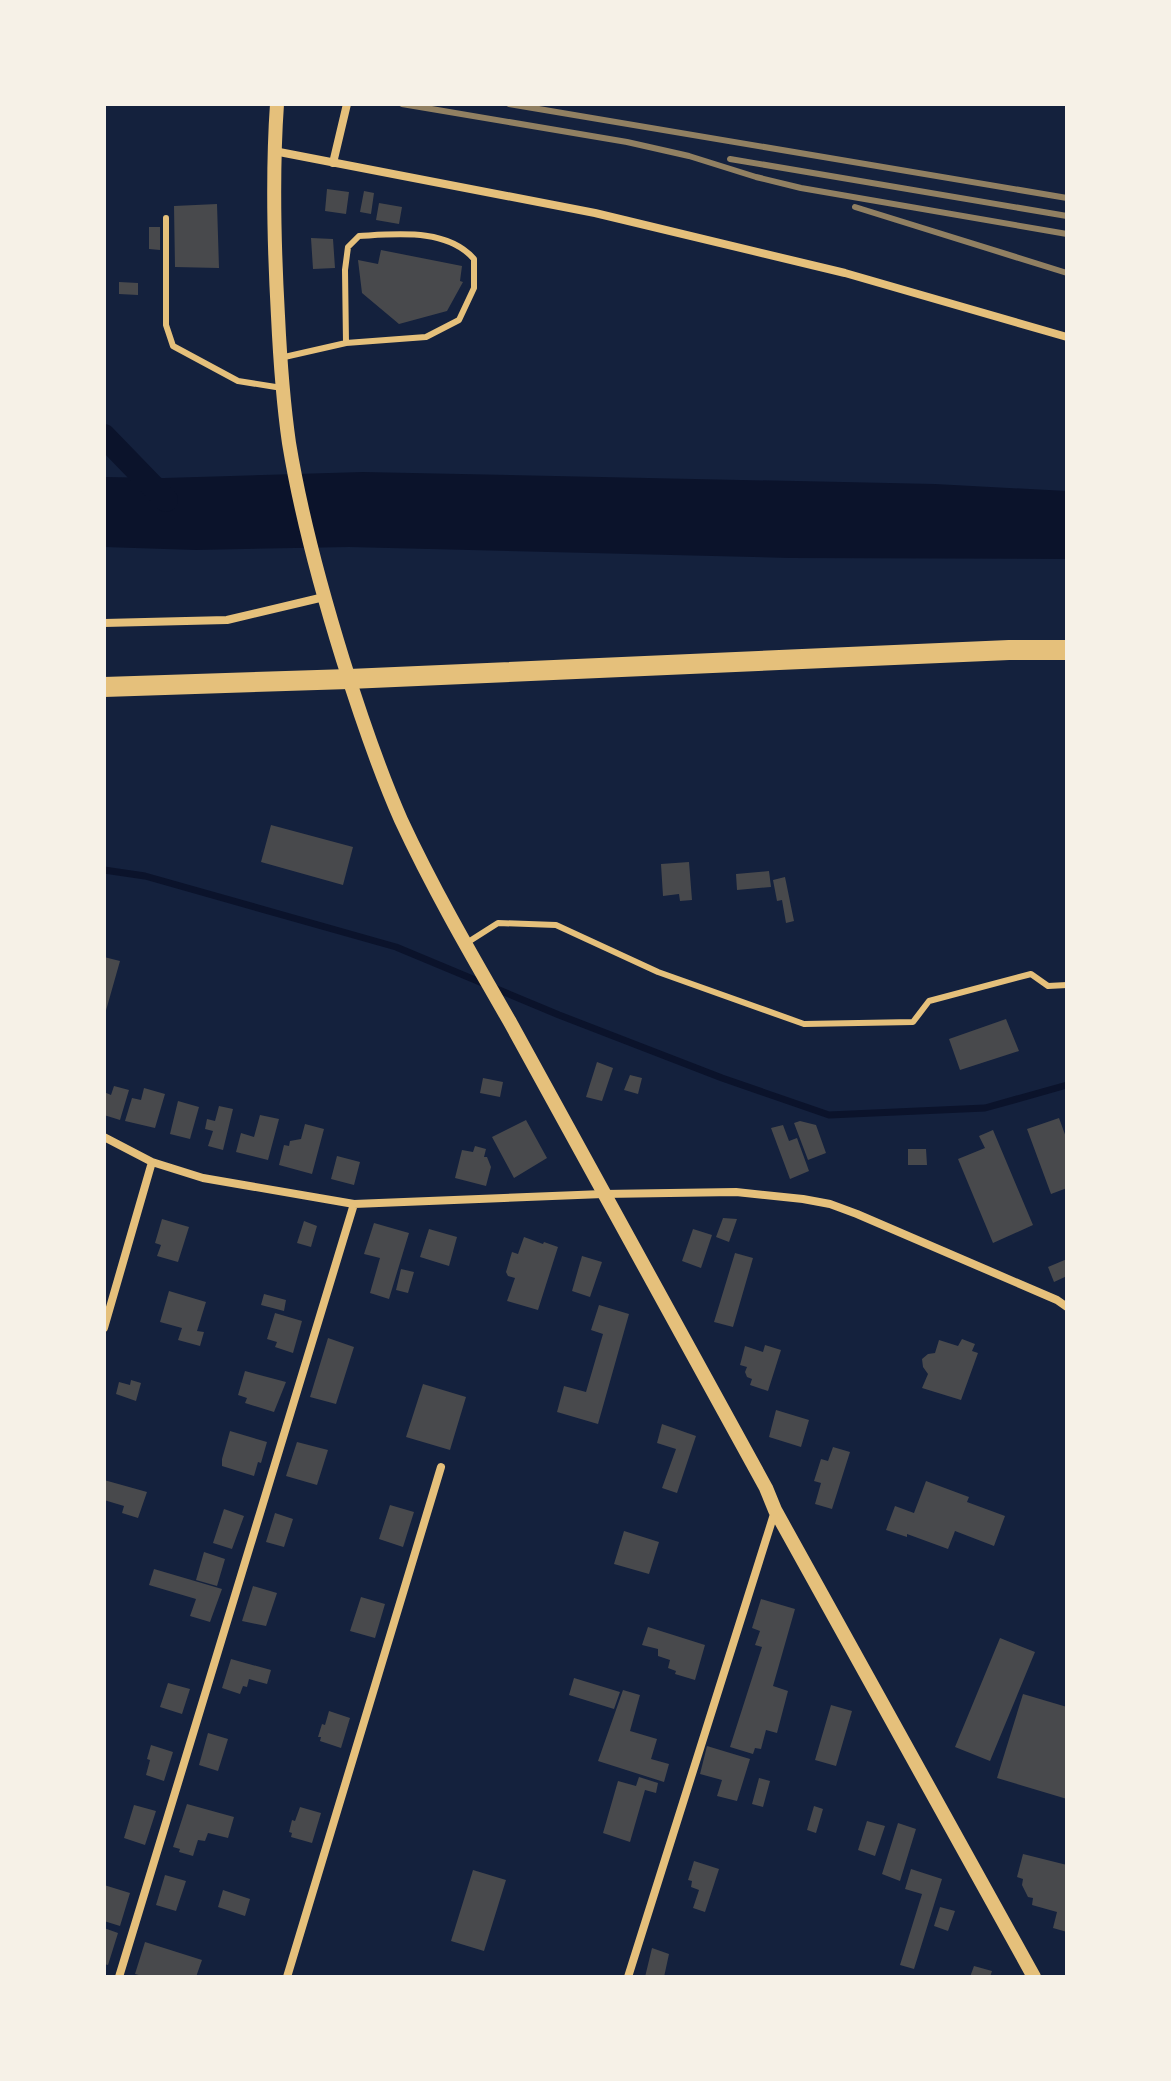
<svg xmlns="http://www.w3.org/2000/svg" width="1171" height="2081" font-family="Spectral,serif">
  <rect width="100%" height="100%" fill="#14213d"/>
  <path fill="#0b132b" d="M363,472L935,484L1067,491V559L790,558L349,547L196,550L104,547V477L164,478Z"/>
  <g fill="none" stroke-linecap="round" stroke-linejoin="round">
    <path stroke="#0b132b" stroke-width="7" d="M104,870L145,876L396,947L559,1015L722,1078L829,1115L985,1108L1067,1085"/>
    <path stroke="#0b132b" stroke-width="24" d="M104,436L166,500"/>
  </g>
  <path fill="#48494c" d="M327,189L349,192L346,214L325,211Z
    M364,191L374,193L371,214L360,212Z
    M379,203L402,207L399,224L376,220Z
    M217,204L219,268L175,267L174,206Z
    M149,227H160V250L149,249Z
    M311,238L333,239L335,268L313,269Z
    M381,250L462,266L460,281L463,282L447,311L399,324L362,293L358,260L378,264Z
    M119,282L138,283V295L119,294Z
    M271,825L353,847L343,885L261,862Z
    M689,862L692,900L680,901L679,894L663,896L661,864Z
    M769,871L771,887L737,890L736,874Z
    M785,877L794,921L786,923L782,900L777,901L773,880Z
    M104,957L120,961L105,1014H104Z
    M1006,1019L1019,1051L960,1070L949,1039Z
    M597,1062L613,1068L602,1101L586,1097Z
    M630,1075L642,1078L638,1094L624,1090Z
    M483,1078L503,1082L500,1097L480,1093Z
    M114,1086L129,1090L120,1120L104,1115V1092L111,1095Z
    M144,1088L165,1094L155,1128L125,1121L132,1098L141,1100Z
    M178,1101L199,1107L190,1139L170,1134Z
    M219,1106L233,1109L223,1150L208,1146L213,1131L205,1129L207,1119L215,1121Z
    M260,1115L279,1119L268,1160L236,1152L241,1133L254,1137Z
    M1059,1118L1067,1140V1188L1051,1194L1027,1129Z
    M526,1120L547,1158L514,1178L492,1137Z
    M800,1121L816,1125L826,1153L808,1160L794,1123Z
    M305,1124L324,1129L312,1174L279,1165L284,1145L289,1146L290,1141L301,1139Z
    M783,1125L789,1141L797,1138L809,1171L790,1179L771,1128Z
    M993,1130L1033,1225L993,1243L958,1159L985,1148L979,1136Z
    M475,1146L486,1149L484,1157H487L491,1167L486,1186L455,1178L462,1150L473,1152Z
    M908,1149H926L927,1165H908Z
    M337,1156L360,1162L354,1185L331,1179Z
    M723,1218L737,1219L729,1242L716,1237Z
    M162,1219L189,1227L178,1262L157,1256L161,1245L155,1243Z
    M304,1221L317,1226L311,1247L297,1243Z
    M374,1223L409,1233L389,1299L370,1293L380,1258L364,1254Z
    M429,1229L457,1237L449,1266L420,1257Z
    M693,1229L712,1235L701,1268L682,1261Z
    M524,1237L543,1244L544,1242L558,1247L538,1310L507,1301L515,1278L508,1276L506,1272L512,1252L518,1254Z
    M735,1253L753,1258L733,1327L714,1322Z
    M582,1256L602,1262L590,1297L572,1291Z
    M1067,1259V1276L1054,1282L1048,1267Z
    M401,1269L414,1272L408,1293L396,1290Z
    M169,1291L206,1302L197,1331L204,1332L200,1346L178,1340L182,1328L160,1322Z
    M264,1294L286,1300L284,1311L261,1305Z
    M599,1305L629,1314L598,1424L557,1412L564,1386L586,1392L603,1334L591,1330Z
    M275,1313L302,1321L293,1353L275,1347L277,1342L267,1339Z
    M328,1338L354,1347L336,1404L310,1397Z
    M962,1339L975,1344L972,1351L978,1353L961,1400L922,1388L928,1374L923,1367L922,1359L928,1354L935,1353L939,1340L958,1346Z
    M765,1345L781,1350L768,1391L750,1385L752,1379L747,1377L745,1372L747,1367L740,1365L745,1346L763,1352Z
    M245,1371L286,1382L274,1412L245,1403L247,1398L238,1395Z
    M131,1380L141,1383L136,1401L116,1394L119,1382L130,1385Z
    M423,1384L466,1397L450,1450L406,1437Z
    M776,1410L809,1420L801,1447L769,1437Z
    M662,1424L696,1436L677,1493L662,1488L676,1449L657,1443Z
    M230,1431L267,1442L261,1463L258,1462L254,1476L222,1466V1459Z
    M297,1442L328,1450L317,1485L286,1476Z
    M833,1447L850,1452L832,1509L815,1504L821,1483L814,1481L821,1459L828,1461Z
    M104,1480L147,1492L138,1518L122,1513L124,1506L104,1500Z
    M926,1481L969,1497L967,1502L1005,1516L994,1546L955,1531L948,1549L907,1534V1537L886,1530L895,1506L914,1513Z
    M390,1505L414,1512L403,1547L379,1539Z
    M224,1509L244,1516L232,1549L213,1543Z
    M275,1513L293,1519L284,1547L266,1542Z
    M624,1531L659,1542L649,1574L614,1564Z
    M204,1552L225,1559L217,1586L196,1580Z
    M154,1569L222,1589L210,1622L190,1616L196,1599L149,1585Z
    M253,1586L277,1593L266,1626L242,1621Z
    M361,1597L385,1604L375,1638L350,1631Z
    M761,1599L795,1609L773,1686L788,1691L777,1733L766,1730L761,1749L755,1748L753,1754L730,1747L762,1647L755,1645L760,1631L752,1628Z
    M648,1627L705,1645L695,1680L675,1674L676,1671L668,1668L670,1660L658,1656V1649L642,1645Z
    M1000,1638L1035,1652L990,1761L955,1747Z
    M231,1659L271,1670L267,1684L249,1679L247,1687L243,1686L240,1694L222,1688Z
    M574,1678L620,1692L614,1709L569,1695Z
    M168,1683L190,1689L182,1714L160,1707Z
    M623,1690L640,1695L630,1731L657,1739L651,1759L669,1764L664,1782L598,1761Z
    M1023,1694L1067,1707V1799L997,1778Z
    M831,1705L852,1711L836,1766L815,1760Z
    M329,1711L350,1718L341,1748L320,1741L321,1737H318L322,1724L325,1725Z
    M208,1733L228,1739L218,1771L199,1765Z
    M151,1745L173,1752L164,1781L146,1775L150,1760L147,1759Z
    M707,1746L750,1759L737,1801L717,1796L722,1780L700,1774Z
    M639,1777L658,1783L656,1793L645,1790L630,1842L603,1833L618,1781L636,1786Z
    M759,1778L770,1781L763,1807L752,1804Z
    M187,1804L234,1817L228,1838L208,1833L205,1841L198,1840L193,1856L179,1852L180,1849L173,1847Z
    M134,1805L156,1811L145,1845L124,1838Z
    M814,1806L823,1809L816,1833L807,1830Z
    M300,1807L321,1813L312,1843L291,1837L292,1833L289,1832L292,1820L295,1821Z
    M867,1821L885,1826L875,1856L858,1850Z
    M898,1823L916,1829L900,1881L882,1874Z
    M1023,1854L1067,1865V1932L1053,1928L1057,1912L1032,1905L1033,1898L1028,1897L1022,1885L1023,1879L1017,1877Z
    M694,1861L719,1869L705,1912L693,1908L699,1890L691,1887L692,1881L688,1880Z
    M911,1869L942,1879L914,1969L900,1965L922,1894L905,1889Z
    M473,1870L506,1880L484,1951L451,1941Z
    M165,1875L186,1881L176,1911L156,1905Z
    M104,1885L130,1893L120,1926L104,1921Z
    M223,1890L250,1899L245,1916L218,1907Z
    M940,1907L955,1911L948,1931L934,1926Z
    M104,1928L118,1933L108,1965L104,1964Z
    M145,1942L202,1960L196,1977H146L135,1974Z
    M652,1948L669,1954L664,1977H645Z
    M974,1966L992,1971L990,1977H970Z"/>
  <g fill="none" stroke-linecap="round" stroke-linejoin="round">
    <path stroke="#e5c07b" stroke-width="6" d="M166,218V325L173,346L238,381L282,388
      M280,358L346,343L426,337L459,320L474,288V259C447,228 397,234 359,236L348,247L345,270L346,343
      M465,944L498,923L556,925L658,972L804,1024L913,1022L929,1001L1031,974L1048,986L1067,985"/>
    <path stroke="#e5c07b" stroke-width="8" d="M274,151L595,213L845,273L1067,337
      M333,163L347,104
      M104,623L227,620L324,597
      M104,1137L152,1162L203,1178L354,1204L603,1194L736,1192L803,1199L830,1204L857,1214L1057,1300L1067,1307
      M104,1328L152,1162
      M119,1977L354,1204
      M287,1977L441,1467
      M628,1977L775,1511"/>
    <path stroke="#e5c07b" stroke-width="14" d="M277,104C272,175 274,245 278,316C280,358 283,401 289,443C301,516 321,589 343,660C360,714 378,768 401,820C433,889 472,956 510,1022L766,1488L775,1510L1034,1977"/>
    <path stroke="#e5c07b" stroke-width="20" d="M104,687L349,679L1009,650H1067"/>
    <path stroke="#918062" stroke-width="6" d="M402,104L627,142L689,156L756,177L801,188L1067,234
      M509,104L1067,198
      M730,159L1067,216
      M855,207L1067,273"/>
  </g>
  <rect width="1171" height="2081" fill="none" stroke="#f6f1e7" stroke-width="212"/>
</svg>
